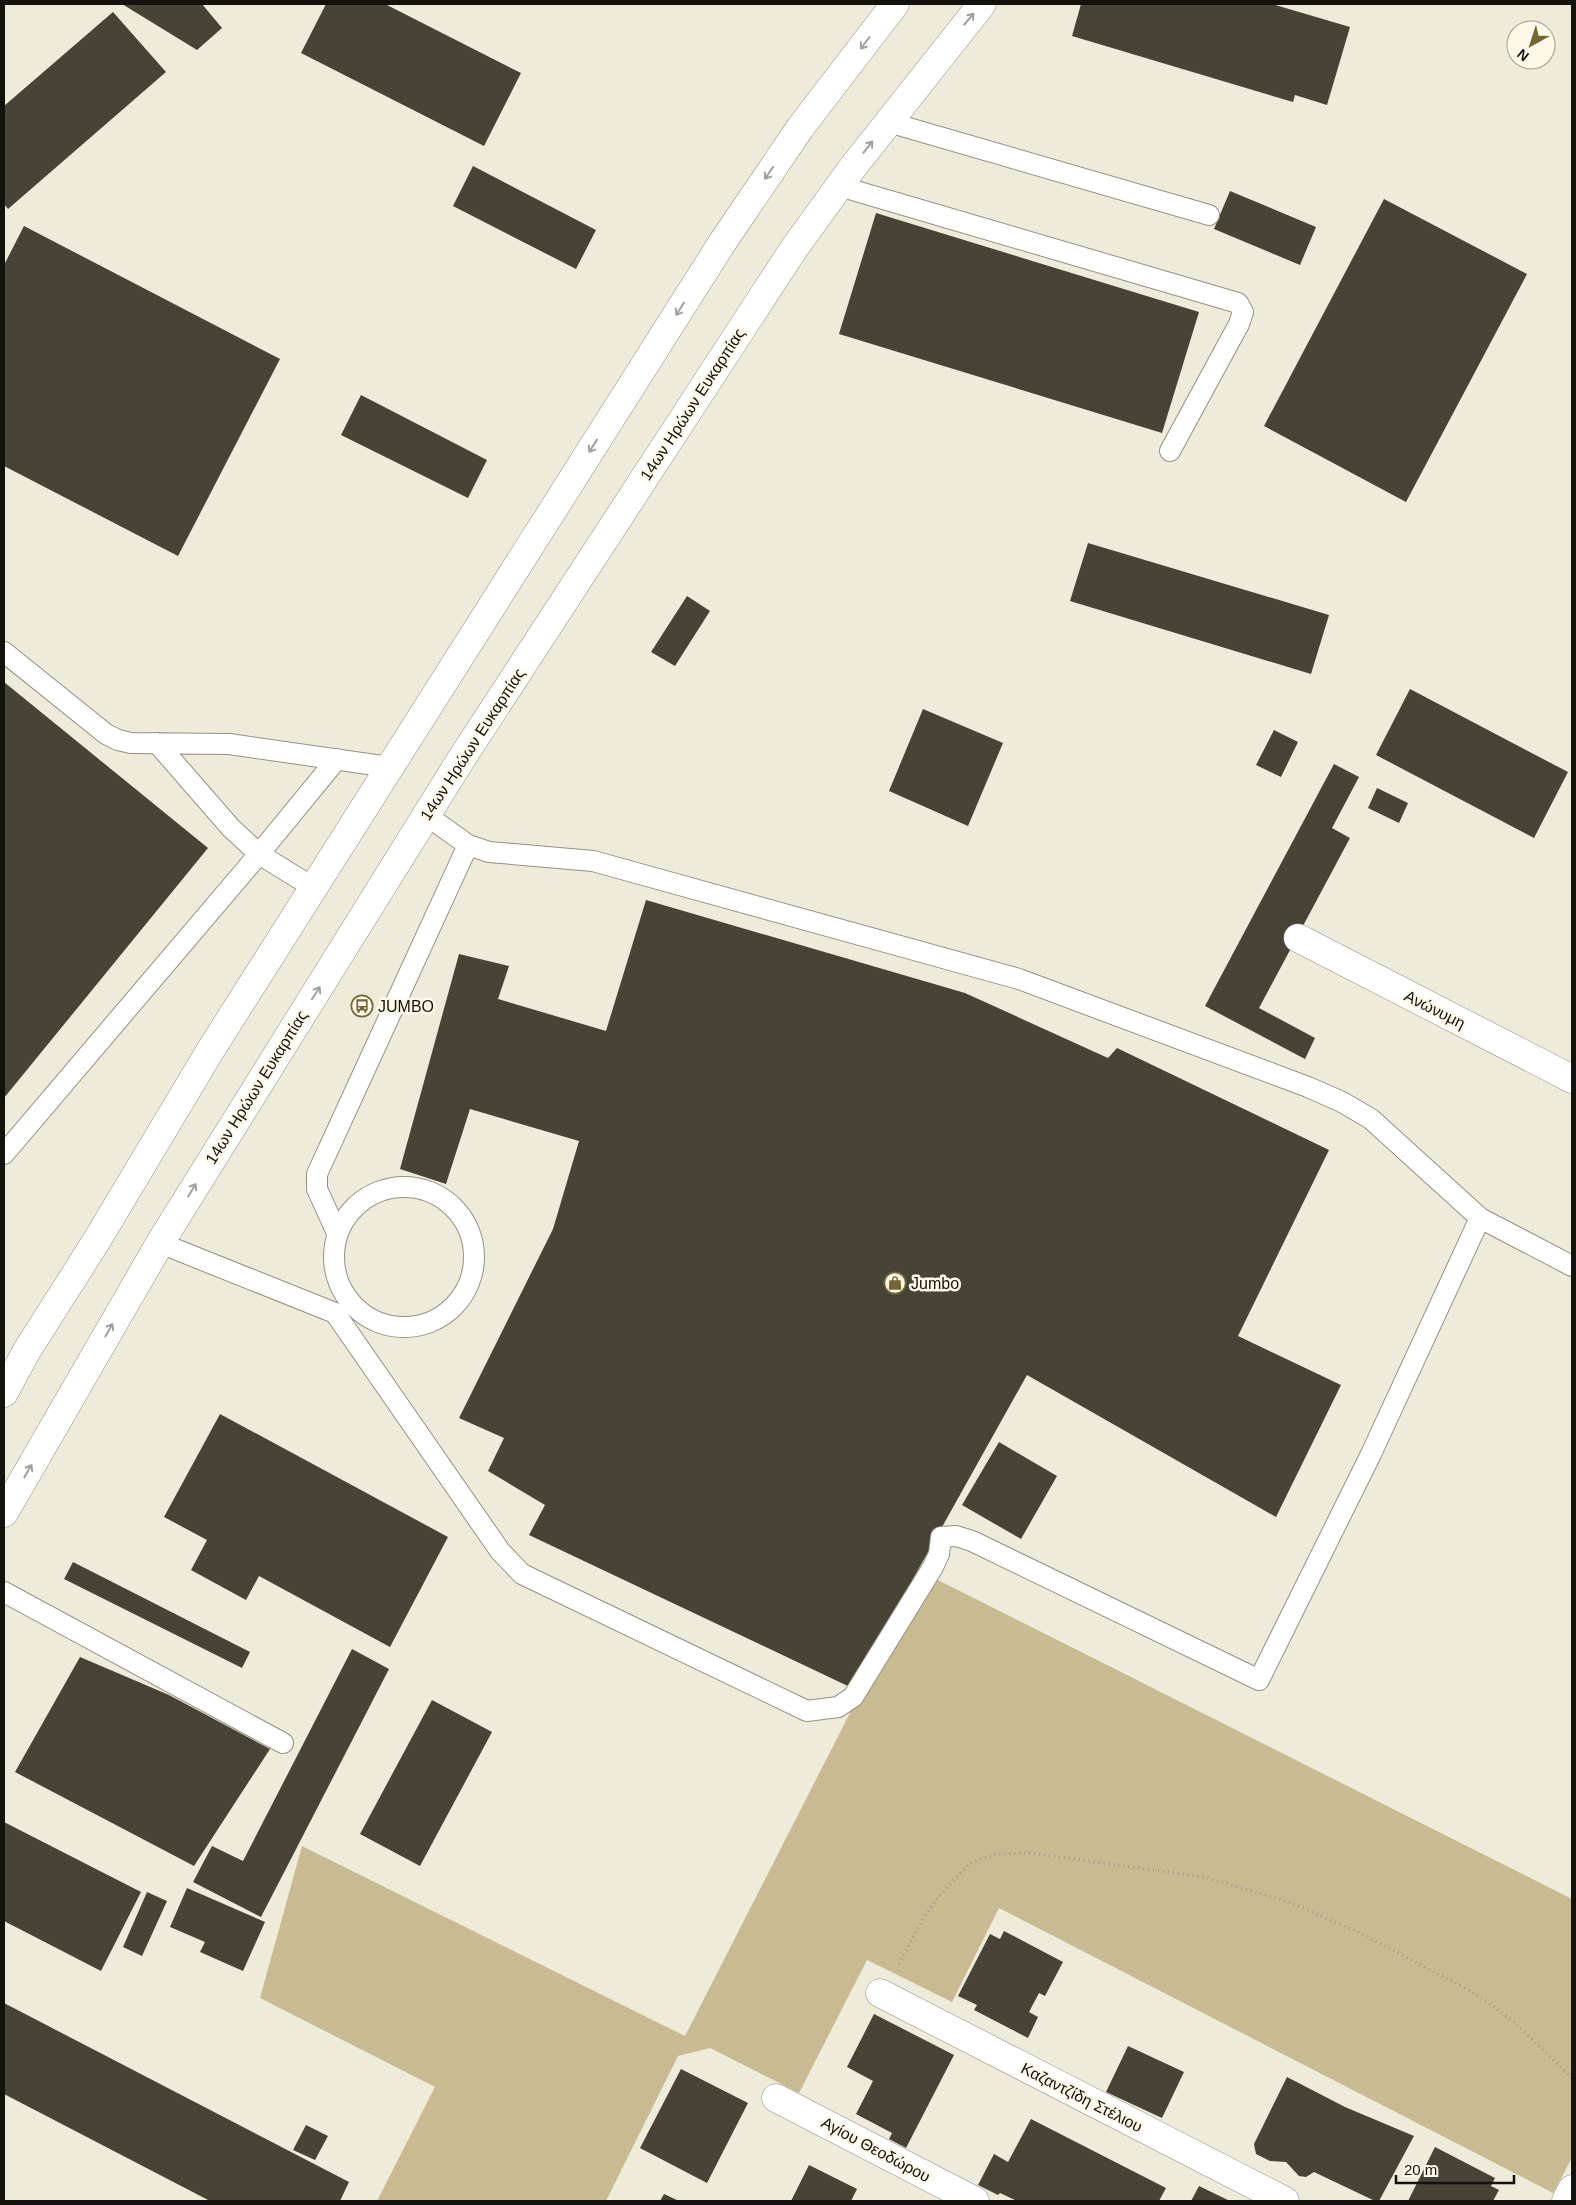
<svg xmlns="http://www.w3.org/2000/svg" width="1576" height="2205" font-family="Helvetica,sans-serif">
  <rect width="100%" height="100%" fill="#efebdb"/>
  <path fill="#c8bb92" d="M922,1572L1572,1899V2158L1553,2193L999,1908L952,2002L867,1960L799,2093L710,2048L678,2056L606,2201H377L435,2087L260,1998L302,1846L685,2036Z"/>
  <path fill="#474337" d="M122,4H202L222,28L197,50Z
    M326,4H385L521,73L484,146L301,53Z
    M1081,4H1272L1350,27L1327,105L1295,95L1293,102L1072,36Z
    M113,12L166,72L8,209L4,204V106Z
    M473,166L596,230L576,269L453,206Z
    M1230,191L1316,227L1300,265L1214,229Z
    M1384,199L1527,274L1406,502L1264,426Z
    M876,213L1199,312L1162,433L839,334Z
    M24,226L280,359L178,556L4,466V265Z
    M361,395L487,460L468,498L341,435Z
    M1088,543L1329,615L1311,674L1070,601Z
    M687,596L710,611L675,666L651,652Z
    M4,682L208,848L4,1098Z
    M1410,689L1568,772L1534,838L1376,755Z
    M923,709L1003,743L968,826L889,791Z
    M1274,730L1298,742L1281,777L1256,765Z
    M1334,764L1359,777L1332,828L1350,838L1259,1008L1315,1038L1305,1059L1205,1006Z
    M1377,788L1408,803L1399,823L1368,808Z
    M646,900L965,993L1108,1058L1117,1048L1329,1150L1238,1336L1341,1385L1276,1517L1027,1375L852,1688L529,1535L545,1505L488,1471L504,1438L459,1418L553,1229L579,1141L470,1109L446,1184L400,1169L459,954L509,966L498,999L606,1031Z
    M220,1414L448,1537L390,1647L259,1576L246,1600L191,1570L207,1540L164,1517Z
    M999,1442L1057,1476L1021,1539L962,1505Z
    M73,1562L250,1652L242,1668L64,1579Z
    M352,1649L389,1669L261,1917L193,1882L212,1846L243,1861Z
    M80,1657L169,1695L270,1749L194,1866L15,1772Z
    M432,1700L492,1732L420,1866L360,1834Z
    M4,1822L141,1892L101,1971L4,1921Z
    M187,1888L265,1922L243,1971L200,1952L205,1942L170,1927Z
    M147,1892L167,1901L142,1956L123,1947Z
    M1004,1931L1063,1962L1045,1996L1039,1993L1029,2012L1038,2017L1028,2038L974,2010L977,2005L958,1996L990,1934L1000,1939Z
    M4,2003L349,2182L340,2201H210L4,2094Z
    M874,2014L954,2055L906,2148L889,2139L892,2133L856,2114L873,2081L847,2067Z
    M1128,2046L1184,2072L1162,2118L1106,2092Z
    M681,2069L748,2103L707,2183L640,2148Z
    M1287,2077L1345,2107L1414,2136L1379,2201H1375L1314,2172L1306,2177L1299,2176L1286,2162L1270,2161L1256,2154L1254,2144Z
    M1031,2119L1166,2188L1159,2201H1017L1000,2193L998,2195L978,2185L994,2154L1008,2162Z
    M306,2125L328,2136L315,2160L293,2150Z
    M1435,2147L1495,2178L1491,2186L1499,2190L1493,2201H1408Z
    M809,2165L857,2189L851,2201H791Z
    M1199,2186L1230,2201H1191Z
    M664,2194L679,2201H660Z"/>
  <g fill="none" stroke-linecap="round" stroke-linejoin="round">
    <g stroke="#959182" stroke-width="22">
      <path id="lane" d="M888,122L1209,215
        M839,186L1238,303L1243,312L1239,324L1170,451
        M4,652L106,734L118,740L131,743L229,744L389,767
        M157,743L231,828L259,854L314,888
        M426,815L468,845L489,852L593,861L1019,979L1308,1087L1342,1102L1371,1119L1480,1218L1572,1266
        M4,1154L259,854L337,759
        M334 1257a70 70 0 1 1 140 0a70 70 0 1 1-140 0Z
        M337,1233L317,1189V1174L468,845
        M160,1243L335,1313L500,1551L522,1574L807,1711L838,1707L853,1697L933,1567L939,1554L941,1537L956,1536L972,1541L1259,1680L1371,1454L1480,1218
        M4,1592L283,1743"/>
    </g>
    <g stroke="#959182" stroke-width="29">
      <path id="street" d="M1298,938L1572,1079
        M880,1993L1285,2201
        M776,2098L975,2201
        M1566,2201L1572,2189"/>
    </g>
    <g stroke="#959182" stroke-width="29">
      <path id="secondary" d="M4,1393L26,1352L97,1240L210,1051L722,243L800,128L895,4
        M4,1513L160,1243L460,761L793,250L853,167L982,4"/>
    </g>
    <path stroke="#9d9a8e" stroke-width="3" stroke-dasharray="1 4" stroke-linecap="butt" d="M899,1964L918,1927L936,1900L954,1880L972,1862L996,1854L1030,1853L1204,1877L1289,1902L1362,1934L1467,1989L1489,2003L1515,2023L1572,2078"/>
    <use href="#lane" stroke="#fff" stroke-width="20"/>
    <use href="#street" stroke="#fff" stroke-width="28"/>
    <use href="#secondary" stroke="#fff" stroke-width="28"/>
  </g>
  <defs><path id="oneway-shaft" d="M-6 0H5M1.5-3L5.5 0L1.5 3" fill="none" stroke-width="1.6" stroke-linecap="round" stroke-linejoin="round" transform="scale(1.25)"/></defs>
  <g stroke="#a1a09e">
    <use href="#oneway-shaft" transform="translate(969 19) rotate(-50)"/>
    <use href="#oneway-shaft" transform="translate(865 43) rotate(127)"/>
    <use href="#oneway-shaft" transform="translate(868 147) rotate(-52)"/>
    <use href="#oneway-shaft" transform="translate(769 173) rotate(124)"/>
    <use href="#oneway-shaft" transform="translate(680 309) rotate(122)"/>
    <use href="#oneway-shaft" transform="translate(593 446) rotate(122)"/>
    <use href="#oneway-shaft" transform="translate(316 993) rotate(-57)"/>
    <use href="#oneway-shaft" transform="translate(192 1190) rotate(-59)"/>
    <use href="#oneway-shaft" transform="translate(109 1330) rotate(-60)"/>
    <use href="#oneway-shaft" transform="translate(28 1471) rotate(-60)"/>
  </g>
  <defs>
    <g id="bus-ring" transform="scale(1.125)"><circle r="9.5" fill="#fdf8e8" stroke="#756533" stroke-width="1.5"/><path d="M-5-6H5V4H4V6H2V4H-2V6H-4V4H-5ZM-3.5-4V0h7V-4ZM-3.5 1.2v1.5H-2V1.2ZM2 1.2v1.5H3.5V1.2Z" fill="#756533"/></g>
    <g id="shop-ring" transform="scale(1.125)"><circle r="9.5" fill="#fdf8e8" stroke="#756533" stroke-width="1.5"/><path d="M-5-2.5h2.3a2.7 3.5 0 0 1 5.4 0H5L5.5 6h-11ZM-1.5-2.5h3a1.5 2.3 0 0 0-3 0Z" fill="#756533"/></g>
  </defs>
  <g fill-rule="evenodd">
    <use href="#bus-ring" x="362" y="1006"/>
    <use href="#shop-ring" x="895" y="1283"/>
  </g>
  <g text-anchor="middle" stroke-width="5" stroke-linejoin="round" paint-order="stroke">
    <g font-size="16" fill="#13120c" stroke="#fdf8e8">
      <text transform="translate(692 404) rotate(-57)" y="6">14ων Ηρώων Ευκαρπίας</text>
      <text transform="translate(472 744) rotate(-57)" y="6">14ων Ηρώων Ευκαρπίας</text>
      <text transform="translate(1435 1009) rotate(27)" y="6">Ανώνυμη</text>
      <text transform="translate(256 1087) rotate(-58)" y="6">14ων Ηρώων Ευκαρπίας</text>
      <text transform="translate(1082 2097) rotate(27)" y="6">Καζαντζίδη Στέλιου</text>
      <text transform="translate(876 2149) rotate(28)" y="6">Αγίου Θεοδώρου</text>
    </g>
    <g font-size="16" fill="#13120c" stroke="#fdf8e8" text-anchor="start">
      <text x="378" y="1012">JUMBO</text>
      <text x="911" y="1289">Jumbo</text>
    </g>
  </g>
  <rect width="1576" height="2205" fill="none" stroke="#13120c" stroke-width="10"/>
  <g transform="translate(1531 45) rotate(219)"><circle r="24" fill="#fdf8e8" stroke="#9f9c90"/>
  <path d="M0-4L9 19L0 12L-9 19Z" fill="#756533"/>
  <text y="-8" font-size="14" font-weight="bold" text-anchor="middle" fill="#13120c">N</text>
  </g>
  <path d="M1396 2175v8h118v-8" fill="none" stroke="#13120c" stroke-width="2.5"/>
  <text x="1404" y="2175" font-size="15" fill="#13120c" stroke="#fdf8e8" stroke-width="4" paint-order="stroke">20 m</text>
</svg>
